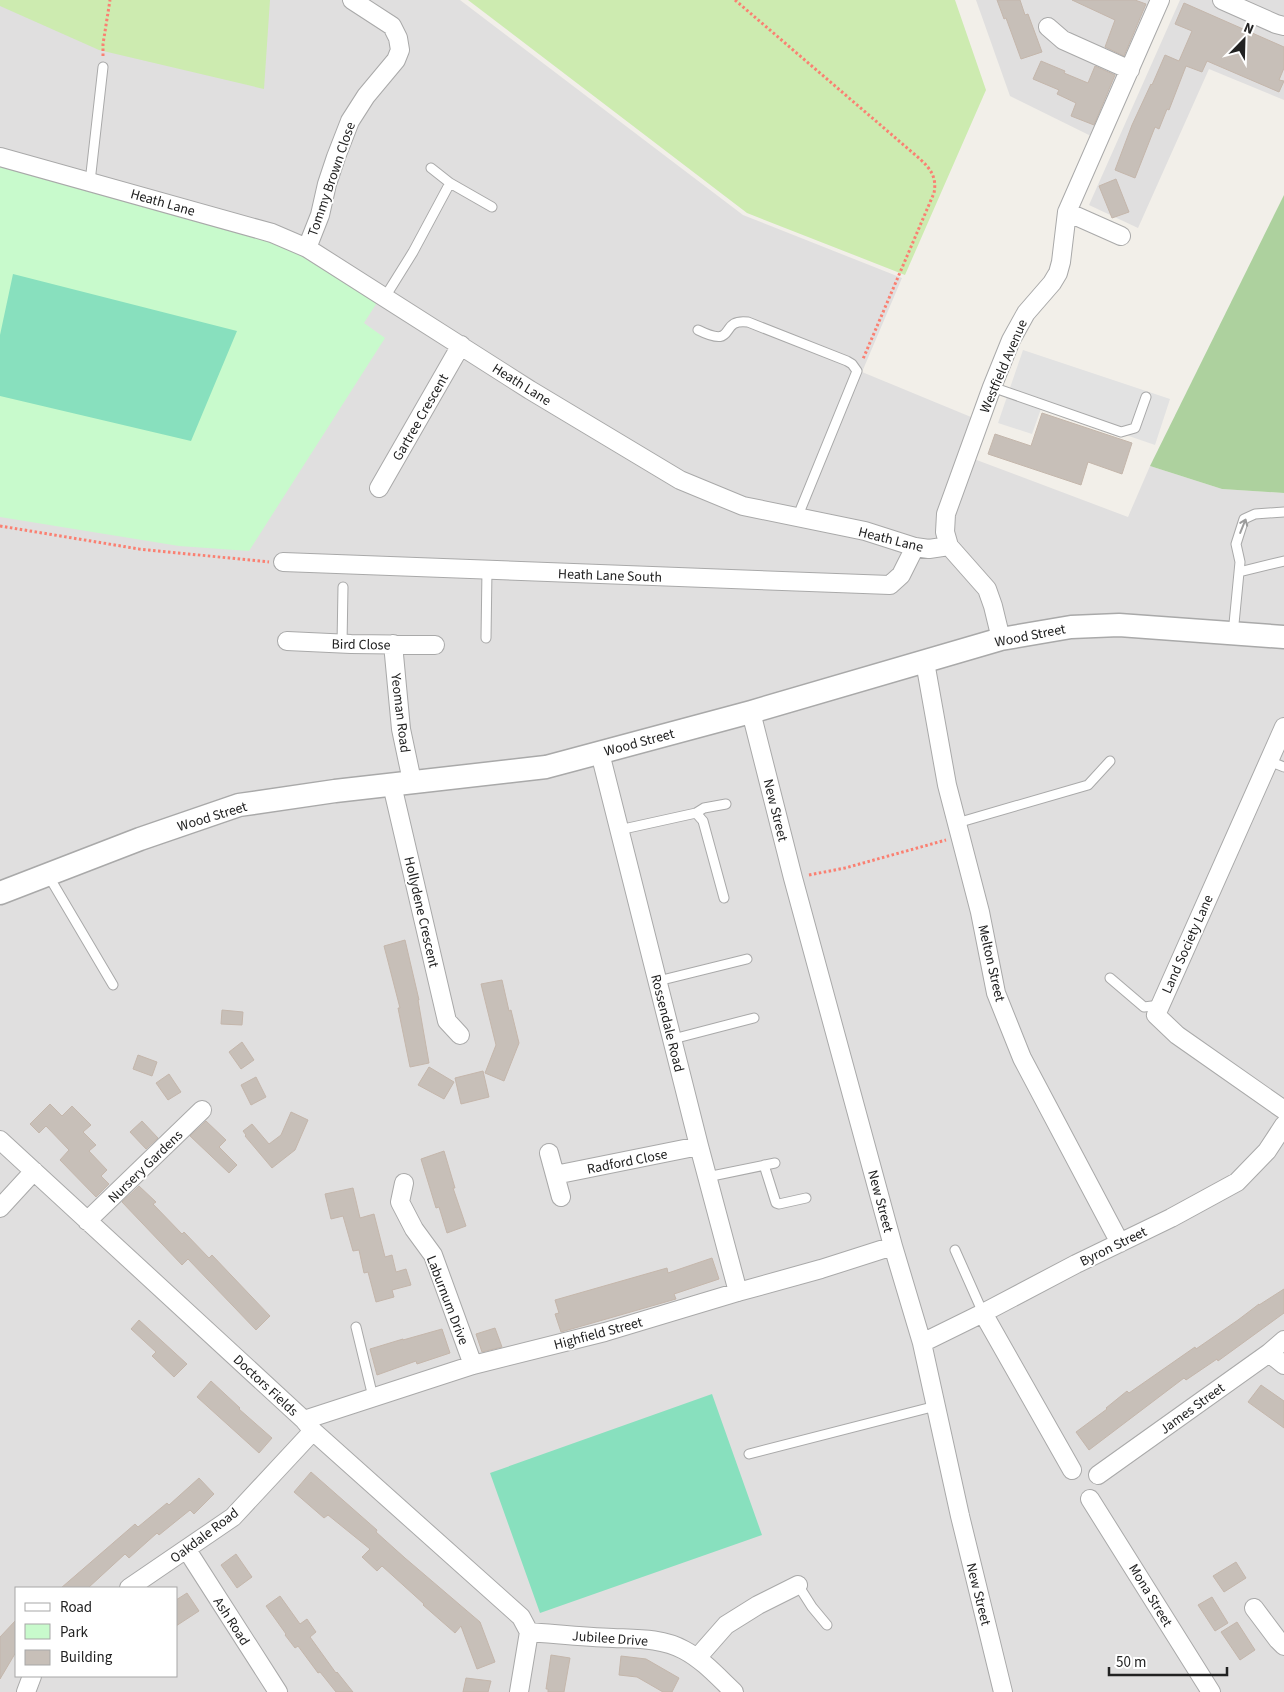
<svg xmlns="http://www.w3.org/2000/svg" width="1284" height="1692" font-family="'Source Sans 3',sans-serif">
  <rect width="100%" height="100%" fill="#f2efe9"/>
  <path fill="#e0dfdf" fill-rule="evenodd" d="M0,0H460L743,215L902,278L862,372L971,417L958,453L1128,517L1150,466L1222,489L1284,493V1692H0ZM16,1588H176V1676H16Z
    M976,0H1151L1093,137L1010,96Z
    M1180,0H1284V100L1209,69L1138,228L1089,205Z"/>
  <path fill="#cdebb0" d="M0,0H270L264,89L99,50L0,6Z
    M468,0H955L986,90L905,275L747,213Z"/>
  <path fill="#add19e" d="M1284,195V493L1222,489L1150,466Z"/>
  <path fill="#c8facc" d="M0,166L260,236L294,252L378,301L364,323L385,338L249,551L179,546L0,517Z"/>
  <path fill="#88e0be" d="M13,274L237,331L191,441L0,396V335Z
    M712,1394L762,1535L540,1613L490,1473Z"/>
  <path fill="#e2e2e2" d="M1023,350L1170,399L1155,445L1042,406L1032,434L998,423Z"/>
  <path fill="#c7bfb8" stroke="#c4b6ab" d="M997,0H1020L1025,15L1028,14L1042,52L1021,59L1006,18L1004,19Z
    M1072,0H1135L1146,4L1124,56L1105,47L1115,20Z
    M1184,3L1284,47V68L1279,80L1284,81L1279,92L1207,61L1202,72L1186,66L1169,110L1167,109L1159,129L1155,127L1135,178L1115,170L1132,125L1151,84L1152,85L1165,55L1179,61L1192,31L1175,24Z
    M1041,61L1065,71L1064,73L1088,83L1095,66L1115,75L1094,125L1071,116L1076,103L1057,94L1059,90L1033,79Z
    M1116,179L1129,212L1112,218L1099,186Z
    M1042,413L1132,443L1122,474L1088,462L1081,485L988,454L995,434L1031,446Z
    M405,940L419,1000H418L429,1063L410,1067L398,1008H400L384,946Z
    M502,980L509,1011L511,1010L519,1043L504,1081L485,1073L496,1045L481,984Z
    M222,1010L243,1012L242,1025L221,1024Z
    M242,1042L254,1060L241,1069L229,1052Z
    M138,1055L157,1062L152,1076L133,1069Z
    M429,1067L454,1082L444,1099L418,1085Z
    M483,1071L489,1097L461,1104L455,1078Z
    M169,1074L181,1092L168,1100L156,1083Z
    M256,1077L266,1097L251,1105L241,1085Z
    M50,1104L62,1116L72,1106L91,1125L83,1132L96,1145L89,1151L107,1170L101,1176L109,1184L96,1197L60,1160L69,1150L46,1126L39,1133L30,1124Z
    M291,1112L308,1120L295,1150L272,1168L245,1136L246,1135L243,1131L252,1124L269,1144L281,1135Z
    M142,1121L158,1138L146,1149L130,1132Z
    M206,1121L226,1140L219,1147L237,1165L229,1173L190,1136Z
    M444,1151L455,1188H453L466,1226L447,1233L439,1207L436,1208L421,1159Z
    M139,1186L156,1202L153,1204L182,1234L184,1232L209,1258L212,1255L270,1316L256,1330L188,1259L182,1265L122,1202Z
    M353,1188L360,1218L374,1214L385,1257L392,1255L396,1272L406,1269L411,1285L392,1290L394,1297L376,1302L368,1272L364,1273L359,1250L353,1251L343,1216L331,1219L325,1194Z
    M712,1258L719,1279L674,1294L676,1299L561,1332L555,1314L559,1313L555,1300L667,1268L668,1273Z
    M1284,1289V1313L1218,1361L1217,1359L1186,1380L1184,1378L1089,1450L1076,1432L1107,1409L1106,1408L1127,1391L1129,1393L1195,1347L1196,1349L1238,1320L1259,1304V1305Z
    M139,1320L187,1364L174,1377L152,1356L156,1352L131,1329Z
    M495,1328L502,1347L482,1352L476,1334Z
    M442,1329L450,1353L417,1364L416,1361L377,1375L370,1349L403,1339V1340Z
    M211,1381L240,1408L239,1409L272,1438L259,1453L197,1397Z
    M1261,1385L1284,1401V1428L1248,1402Z
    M311,1472L377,1530L376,1532L405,1558L480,1622L495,1662L477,1669L461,1626L455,1633L423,1605L424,1604L382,1566L377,1571L362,1557L370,1549L328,1515L324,1518L294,1492Z
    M199,1478L214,1494L194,1514L190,1510L159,1535L157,1533L129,1558L125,1554L88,1588H61L135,1524L138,1527L167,1503L169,1505Z
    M236,1554L252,1577L237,1588L221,1565Z
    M1236,1562L1246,1578L1224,1592L1213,1576Z
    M187,1593L199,1611L176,1626V1600Z
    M280,1596L300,1624L307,1619L316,1632L310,1637L336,1673L337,1672L353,1692H336L320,1672L318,1673L298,1646L295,1648L285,1635L286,1634L266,1606Z
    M1212,1597L1228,1623L1215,1631L1198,1605Z
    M16,1620V1652L0,1679V1637Z
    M1237,1622L1255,1650L1240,1660L1221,1632Z
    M551,1655L570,1658L564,1692H548V1689H546Z
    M621,1656L646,1659L679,1678L672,1692H663L637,1677L619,1675Z
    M466,1678L491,1681L488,1692H463Z"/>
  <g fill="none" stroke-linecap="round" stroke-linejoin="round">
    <g stroke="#a9a9a9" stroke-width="11">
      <path id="service" d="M431,168L450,183
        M90,182L103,67
        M385,297L413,252L450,183L492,207
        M698,330C739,350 717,318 748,322L847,361L852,364L857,371L797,518
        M992,387L1121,432L1135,428L1146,397
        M1239,572L1284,561
        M1233,634L1240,562L1236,544L1244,519L1255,514L1284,512
        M486,638L487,570
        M342,644L343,587
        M1269,761L1284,767
        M696,813L704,808L726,804
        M957,823L1088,785L1110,761
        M619,830L696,813L703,821L724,898
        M48,875L113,985
        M1110,978L1144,1007L1160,1005
        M658,981L747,959
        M673,1039L754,1018
        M764,1165L776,1203L779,1204L806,1198
        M707,1177L775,1163
        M955,1250L983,1313
        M356,1327L373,1397
        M749,1454L936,1406
        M798,1585L812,1607L827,1625"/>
    </g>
    <g stroke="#a9a9a9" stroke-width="20">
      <path id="minor" d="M1222,0L1276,24L1284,26
        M1048,27L1063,40L1130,70
        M0,157L272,233L307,248L530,390L680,480L743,506L865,531L915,547L929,549L949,546L987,589L993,606L1001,639
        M1067,212L1121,236
        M307,248L320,215L327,184L336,157L350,121L366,96L396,60L400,50L398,38L392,26L352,0
        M379,488L461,345
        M949,546L945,532L946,514L992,387L1011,340L1026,313L1052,283L1058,273L1061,262L1067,212L1160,0
        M283,562L890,585L901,575L915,547
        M287,641L351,644L435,645
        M393,644L401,729L412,781
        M925,662L947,785L980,912L996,993L1022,1058L1120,1243
        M751,712L793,878L893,1246L922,1343L960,1516L1003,1692
        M1284,727L1156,1015L1177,1035L1284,1110
        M600,753L699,1146L738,1292
        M392,785L447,1021L460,1035
        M0,1140L304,1420L313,1431L521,1617L529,1632
        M549,1153L561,1197
        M555,1175L699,1146
        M404,1183L400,1202L414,1229L433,1255L473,1365
        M0,1208L34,1171
        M87,1221L202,1110
        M983,1313L1072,1470
        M922,1343L983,1313L1076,1264L1171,1218L1237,1182L1267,1151L1284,1125
        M1269,1353L1284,1365
        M304,1420L473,1365L605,1332L738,1292L821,1269L893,1246
        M1098,1475L1269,1353L1284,1340
        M1090,1499L1211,1692
        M187,1550L278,1692
        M129,1588L233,1517L313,1431
        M1254,1608L1278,1640L1284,1646
        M529,1632C557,1634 585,1637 613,1638C637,1639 662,1638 684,1650C703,1660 718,1677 734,1692
        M697,1658L726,1625L758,1605L798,1585
        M26,1692L32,1676
        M519,1692L529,1632"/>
    </g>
    <g stroke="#a9a9a9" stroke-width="25">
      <path id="tertiary" d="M0,893L140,839L239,805L335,791L546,767L751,712L1001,639L1071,627L1119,625L1284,637"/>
    </g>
    <path stroke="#fa8072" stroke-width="3" stroke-dasharray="2.5 2.5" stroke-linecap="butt" d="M735,0L920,159C931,169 937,178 934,193L863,359
      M103,56V44L110,0
      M0,526L139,549L269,562
      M809,875L845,868L946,840"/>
    <use href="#service" stroke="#fff" stroke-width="9"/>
    <use href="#minor" stroke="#fff" stroke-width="18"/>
    <use href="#tertiary" stroke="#fff" stroke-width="22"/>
  </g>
  <defs><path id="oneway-shaft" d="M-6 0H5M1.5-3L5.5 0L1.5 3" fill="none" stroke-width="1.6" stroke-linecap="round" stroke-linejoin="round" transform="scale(1.25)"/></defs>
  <use stroke="#9c9c9c" href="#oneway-shaft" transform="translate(1243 526) rotate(-68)"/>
  <g text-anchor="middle" stroke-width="4" stroke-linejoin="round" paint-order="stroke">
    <g font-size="14" fill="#222" stroke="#fff">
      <text transform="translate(331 179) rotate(-71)" y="5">Tommy Brown Close</text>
      <text transform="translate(163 202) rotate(16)" y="5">Heath Lane</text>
      <text transform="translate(1003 366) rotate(-67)" y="5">Westfield Avenue</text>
      <text transform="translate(522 384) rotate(32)" y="5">Heath Lane</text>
      <text transform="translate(420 417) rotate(-60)" y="5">Gartree Crescent</text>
      <text transform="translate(891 539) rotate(14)" y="5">Heath Lane</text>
      <text transform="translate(610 575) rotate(2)" y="5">Heath Lane South</text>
      <text transform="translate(1030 635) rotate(-11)" y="5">Wood Street</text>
      <text transform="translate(361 644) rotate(1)" y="5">Bird Close</text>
      <text transform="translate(401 713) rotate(83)" y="5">Yeoman Road</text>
      <text transform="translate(639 742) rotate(-15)" y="5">Wood Street</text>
      <text transform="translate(776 810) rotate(76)" y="5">New Street</text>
      <text transform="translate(212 816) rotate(-17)" y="5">Wood Street</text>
      <text transform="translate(422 912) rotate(77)" y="5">Hollydene Crescent</text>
      <text transform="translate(1187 944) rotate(-66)" y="5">Land Society Lane</text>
      <text transform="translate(992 963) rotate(77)" y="5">Melton Street</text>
      <text transform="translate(668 1023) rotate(76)" y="5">Rossendale Road</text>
      <text transform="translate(627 1161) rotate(-11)" y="5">Radford Close</text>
      <text transform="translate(145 1166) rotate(-44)" y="5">Nursery Gardens</text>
      <text transform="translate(881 1201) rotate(75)" y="5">New Street</text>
      <text transform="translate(1113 1246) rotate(-26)" y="5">Byron Street</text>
      <text transform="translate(448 1300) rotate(69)" y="5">Laburnum Drive</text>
      <text transform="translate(598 1333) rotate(-15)" y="5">Highfield Street</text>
      <text transform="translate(266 1385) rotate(43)" y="5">Doctors Fields</text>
      <text transform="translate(1192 1408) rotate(-36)" y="5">James Street</text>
      <text transform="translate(204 1535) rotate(-37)" y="5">Oakdale Road</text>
      <text transform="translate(979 1594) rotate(76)" y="5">New Street</text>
      <text transform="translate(1151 1595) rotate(59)" y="5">Mona Street</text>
      <text transform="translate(232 1621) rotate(57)" y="5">Ash Road</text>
      <text transform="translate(610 1638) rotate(4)" y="5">Jubilee Drive</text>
    </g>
  </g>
  <rect x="15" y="1587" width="162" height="90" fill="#ffffff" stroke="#a7a7a7"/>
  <rect x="25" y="1603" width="25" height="8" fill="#ffffff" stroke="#a7a7a7"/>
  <text x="60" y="1612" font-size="15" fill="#222222">Road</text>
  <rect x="25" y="1624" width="25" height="15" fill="#c8facc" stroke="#a7a7a7"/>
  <text x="60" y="1637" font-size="15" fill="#222222">Park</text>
  <rect x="25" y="1650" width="25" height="15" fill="#c7bfb8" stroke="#a7a7a7"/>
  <text x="60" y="1662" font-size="15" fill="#222222">Building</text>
  <g transform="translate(1244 40) rotate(23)" stroke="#ffffff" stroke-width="4" paint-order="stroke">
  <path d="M0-4L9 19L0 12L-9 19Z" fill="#222222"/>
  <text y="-8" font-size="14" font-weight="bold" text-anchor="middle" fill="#222222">N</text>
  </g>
  <path d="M1109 1667v8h118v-8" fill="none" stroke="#222222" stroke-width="2.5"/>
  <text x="1116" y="1667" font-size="15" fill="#222222" stroke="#ffffff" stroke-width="4" paint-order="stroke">50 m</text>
</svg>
